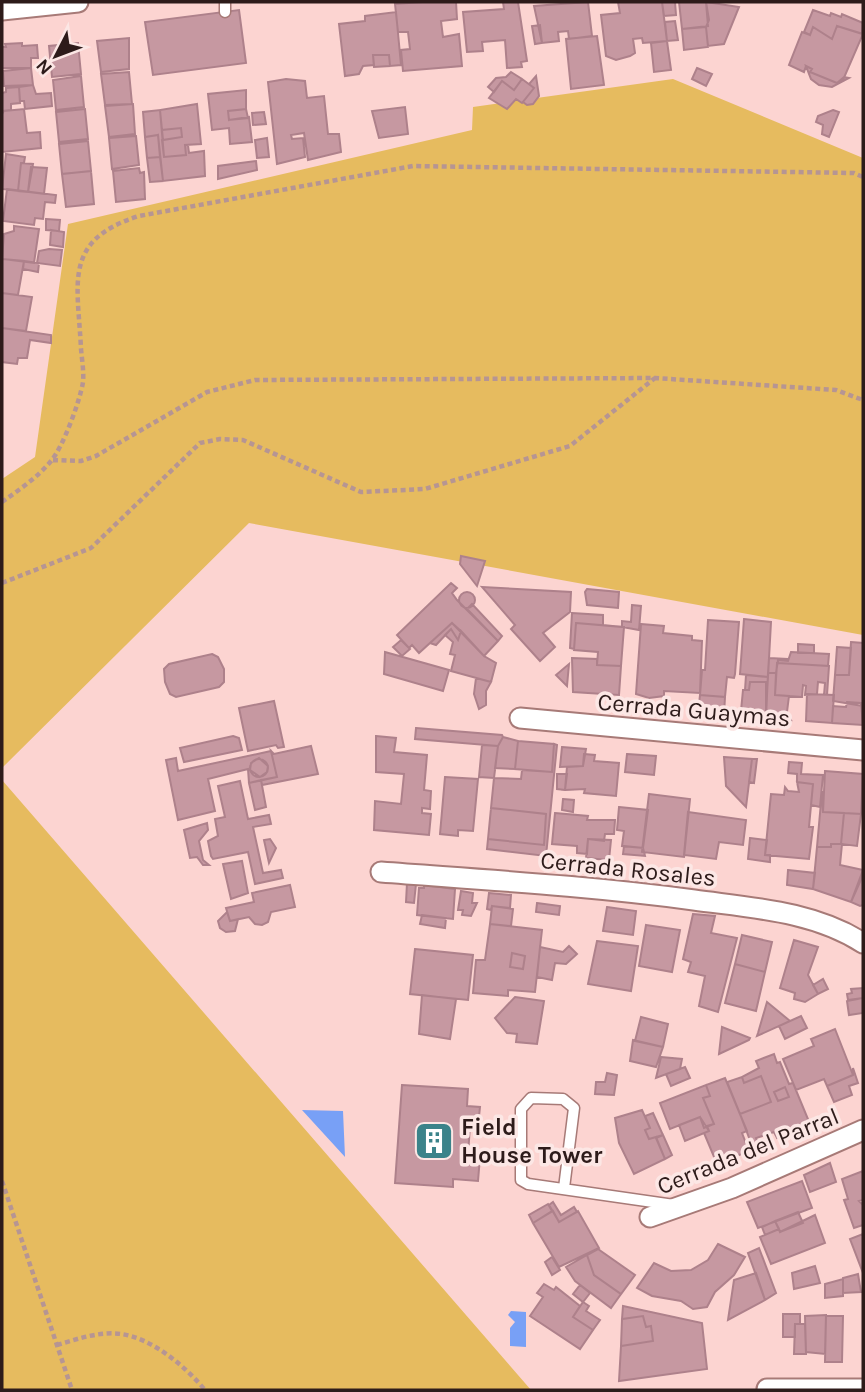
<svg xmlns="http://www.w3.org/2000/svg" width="865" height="1392" font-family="Karla,sans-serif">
  <rect width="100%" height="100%" fill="#fcd4d1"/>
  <path fill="#e6bb5f" d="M673,79L863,158V635L249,523L2,768V479L35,457L68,224L472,130L473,107Z
    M2,780L531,1390H2Z"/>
  <path fill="#78a0f6" d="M302,1110L343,1111L345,1157Z
    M511,1311L526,1312V1347L510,1346V1328L515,1322L508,1315Z"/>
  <path fill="#c698a1" stroke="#ae818b" stroke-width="2" fill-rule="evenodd" d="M422,2H456L457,19L441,21L443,37L459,34L462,66L403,71L401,50L410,49L408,32H398L395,4Z
    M503,2H518L527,61L521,62L522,67L507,68L505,40L482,42L483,51L467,52L463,12L504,9Z
    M588,2L592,36L569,39L568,31L558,32L559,41L542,43L534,6Z
    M618,2H662L667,41L643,43L642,38L633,39L635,53L630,56L616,60L606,56L601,15L620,13Z
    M662,2H675L676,15L664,16Z
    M679,2H706L708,26L682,29Z
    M706,2L739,7L724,44L708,46L706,27L709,20Z
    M239,10L246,63L153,75L145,22Z
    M813,10L830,16L831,13L841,17L842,14L863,23L862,34L837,26L832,39L813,27L810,35L804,32Z
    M396,12L401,65L390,66L389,55H373L374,65L363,66L359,74L345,76L339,24L365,21V16Z
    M675,21L678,40L667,41L665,22Z
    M540,25L542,43L535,44L532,26Z
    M837,26L863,34L843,80L837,83L810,72L812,69L806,66L804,72L789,65L802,32L810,35L813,27L832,39Z
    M706,27L708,47L684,50L682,29Z
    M597,36L604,85L571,89L566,39Z
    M129,38V69L101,72L97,41Z
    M667,41L671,70L654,72L651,43Z
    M22,43V46L37,45L38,58H31V68H2V47H6L5,44Z
    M78,43L81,74L52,77L49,46Z
    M373,55H389L390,66L374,67Z
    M806,66L812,69L810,72L837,83L844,77L849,78L832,87L819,85L811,79Z
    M31,68L33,85L4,86L3,71Z
    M697,68L712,74L706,86L692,79Z
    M129,72L132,104L105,105L101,74Z
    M511,72L522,79L514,90L502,81L494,92L488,87L496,78L506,77Z
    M81,76L84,107L56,110L53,80Z
    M536,76L539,96L533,104L527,105L523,102L534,88L529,84Z
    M286,79L305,81L307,98L324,96L328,134H339L341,152L308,160L304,133L291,135L292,139L303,138L305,157L277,164L268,82Z
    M522,79L534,88L522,103L516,99L507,109L489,98L502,81L514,90Z
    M33,85L36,94L51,93L52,106L25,109L24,101H20L19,87Z
    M19,87L20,103L11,104V110L2,111V93L6,92V88Z
    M246,90V109L228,111L229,120L249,117L252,142L230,144L229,128L212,130L208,94Z
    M133,104L135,134L109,137L105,106Z
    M197,104L201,144L185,145L186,155L164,157L162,140L182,137L181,128L162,130L160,110Z
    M405,107L408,134L379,138L372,111Z
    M24,109L27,133L40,132L41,148L2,152V114L4,111Z
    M85,109L88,139L59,142L56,112Z
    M246,109L248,118L229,120L228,111Z
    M160,110L164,157L186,155L185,145H188L189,153L204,151L205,176L163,181L158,135L145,137L143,112Z
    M833,110L839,112L829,137L822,134L823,125L816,122L818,116Z
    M264,112L266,124L253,125L252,113Z
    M181,128L182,137L163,140L162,130Z
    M158,135L160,157L147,158L145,137Z
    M136,136L139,165L112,169L109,138Z
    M267,138L269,157L257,158L255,140Z
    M88,141L91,171L62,174L59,144Z
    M6,154L25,157L24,163H21L18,191L2,189Z
    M160,157L163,181L150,182L147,158Z
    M256,161L257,170L218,179V166Z
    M21,163L33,164L28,192L18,191Z
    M31,167L47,168L44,194L28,192Z
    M139,168L140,173L144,172L145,199L116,202L113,171Z
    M91,171L94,204L66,207L62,174Z
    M7,189L56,195L55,203L45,202L43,219L35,218L34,225L3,221Z
    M46,219L60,220L59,231L46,230Z
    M14,226L39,229L34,263L2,259L4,234L14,231Z
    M51,230L64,232L63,247L50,245Z
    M49,249L62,250L60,266L37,263L39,251Z
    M2,259L24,261L18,295L2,293Z
    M24,261L39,263L38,272L23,269Z
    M2,293L32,297L26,331L2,328Z
    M2,328L51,335V343L30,340L27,358H18L17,364L2,362Z
    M461,556L485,561L477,586L460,564Z
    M451,583L457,588L452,593L457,600L498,641L484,656L452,623L419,653L412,645L409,648L397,635Z
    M482,587L571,592L570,612L543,633L555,647L540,661L511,629L515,625Z
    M587,589L619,592L618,608L587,605L585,592Z
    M459 600a8 8 0 1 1 16 0a8 8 0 1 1-16 0Z
    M472,604L502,636L498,641L467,609Z
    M632,605L641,606L639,630L622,627V621L631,622Z
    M572,613L603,615V625L622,627L576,623L574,649L570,648Z
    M744,619L771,622L768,677L740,674Z
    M708,620L739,622L735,674L734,678L727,677L725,697L700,695L702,670H705Z
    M452,623L461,631L458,640L451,629L436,645L430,643Z
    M576,623L624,627L621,666L597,665L598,652L574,650Z
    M641,624L664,626L663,633L692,636V640L702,641L700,693L664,691V696L649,698L636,694Z
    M451,629L458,640L461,631L484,656L496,663L491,682L451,671L455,655L450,654L453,642L445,635Z
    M401,640L410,649L402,656L393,647Z
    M851,642L863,643V706L833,701L835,675H849Z
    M798,644L814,645V653H798Z
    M837,647L851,648L849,675H835Z
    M385,652L449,670L443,691L384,674Z
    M791,652L829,654L828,666L778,663V660L788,661Z
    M212,654L218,657L224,669V682L219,687L176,697L170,694L165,682L164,669L169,664Z
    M572,658L597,659V665L621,666L619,695L573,692Z
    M769,658L788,659L778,660L776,673H768Z
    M777,663L829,666L827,695H824L825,683L818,682L817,694L805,695L806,686L803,685L802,697L775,695Z
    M569,664L567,686L556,675Z
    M768,673H776L775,695L789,696L787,712L791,720L766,718Z
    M746,675L768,677L767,693L766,682H750L749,690H745Z
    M476,678L491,682L486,691V705L479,709L474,694Z
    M750,682H766V713L741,711L743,690H749Z
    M807,694L834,695L832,723L806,721Z
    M700,695L725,697L724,715L698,713Z
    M274,701L284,747L278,748L276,745L248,751L239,708Z
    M847,702L861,703L863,725L832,723L833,706L846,707Z
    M416,728L502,735L503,737L498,746L415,739Z
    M233,736L239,738L242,750L184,762L180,748Z
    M376,736L396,738L394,752L427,755L424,790L431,791L430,809L422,808V813L431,814L429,835L374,830L375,801L401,804L404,774L376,772Z
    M503,737L518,741L515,769L495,768L498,746Z
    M518,741L554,744L552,772L515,769Z
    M554,744L557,745L546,856L487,849L488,839L544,845L546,814L491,808L494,778L521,779L522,770L552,772Z
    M482,745L498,746L494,778L479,777Z
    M311,746L318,774L262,785L261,780L277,777L271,751L274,754Z
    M562,747L586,749L583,766L560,767Z
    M271,751L277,777L249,783L248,769L208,779L215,811L178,820L166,760L176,758L178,771ZM259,758L268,766L267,772L260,777L250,770L251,763Z
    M584,754L595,755L594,761L619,763L616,796L584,793L585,789L565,790L567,767L583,766Z
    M627,754L656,756L654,775L625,772Z
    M724,757L752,759L746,807L726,786Z
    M250 768a9 9 0 1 1 18 0a9 9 0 1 1-18 0Z
    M752,759H757L754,783L749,782Z
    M789,762L802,763L801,774L823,775L820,807L811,805L813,784L797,782V774L788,773Z
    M825,771L863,774L861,814L823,812Z
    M557,774H567L565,790L557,789Z
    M445,777L478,779L473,831L458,830V836L440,834Z
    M261,780L266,807L255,810L249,783Z
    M240,781L248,819L269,815L271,824L253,827L263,873L281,870L283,878L255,884L248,852L213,859L211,856L208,841L218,836L215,819L225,817L218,786Z
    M797,782L813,784L809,827H813L809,859L765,855L771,794L784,795L785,787L788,791L799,792Z
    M822,791L823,812L844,813L841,844H831V847H817Z
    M649,794L690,799L684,857L642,852Z
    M563,799L574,800L573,812L562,810Z
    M619,807L648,810L643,848L622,846L624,831L617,830Z
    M491,808L546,814L544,845L488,839Z
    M688,812L746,820L743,845L719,842L716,859L684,855Z
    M555,813L588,816L587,820H615L614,834H605L604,841L588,839L587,854L577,853V846L552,844Z
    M844,813L861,814L857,846L841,844Z
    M207,823L208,830L199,841L203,860L209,865H203L197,857L190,858L184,830Z
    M750,838L767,840L765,855H770V862L748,859Z
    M270,839L276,848L269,863L264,840Z
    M588,839L611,840L609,860L586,858Z
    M831,844H842L840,865L863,870L851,902L813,889L817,847H831Z
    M624,846L643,848L645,856L623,854Z
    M242,861L248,893L231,899L223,864Z
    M788,870L815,873L813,889L787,885Z
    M863,875V905L860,906L851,902Z
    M407,883L416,884L414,903L406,902Z
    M290,885L295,907L271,912L268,922L262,925L255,924L249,917L230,921L226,908L254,902L252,893Z
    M424,885L455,889L453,919L417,915L419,888H424Z
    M461,891L473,893L472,903H477L471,916L462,915L463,910H458Z
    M489,893L511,895L510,908L492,906L491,910L487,909Z
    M537,903L560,906L559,915L536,912Z
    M492,906L513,909L511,926L490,924Z
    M607,907L636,911L633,935L603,931Z
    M227,912L230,921L238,919L235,931L226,932L220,928L218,921Z
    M693,914L715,916L711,933L737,938L718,1012L699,1006L705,976L688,972L691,962L683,959Z
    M422,915L446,918L445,928L420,924Z
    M490,924L542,930L535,992L508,990V996L473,993L476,960H485ZM512,953L525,956L523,969L510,967Z
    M646,925L680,930L672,972L639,966Z
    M742,935L772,942L765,972L735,964Z
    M794,940L818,947L808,975L818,994L805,1002L794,999L795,993L780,988Z
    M597,941L638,946L631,991L588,984Z
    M569,946L577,954L566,964L555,963L552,980L537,977L540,947L563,952Z
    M415,949L473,955L468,1000L410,994Z
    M512,953L525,956L523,969L510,967Z
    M735,964L765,972L756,1011L725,1003Z
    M823,979L828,989L818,994L813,985Z
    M863,988V998L848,1000L847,994L852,993L851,989Z
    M422,995L456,999L450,1039L419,1034Z
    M515,997L544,1001L537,1044L516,1042L517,1034L507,1033L495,1018Z
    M863,998V1013L849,1015L847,1001Z
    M767,1002L790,1021L757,1036L758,1033Z
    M801,1016L807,1028L785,1039L779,1026Z
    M641,1017L668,1024L663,1047L635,1041Z
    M722,1027L750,1038L749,1040L719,1054Z
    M835,1029L853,1075L827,1086L824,1079L796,1090L783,1059L814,1046L811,1039Z
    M633,1040L663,1047L656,1067L630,1061Z
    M774,1054L777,1063L780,1062L789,1084L793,1083L810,1124L777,1138L774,1132L756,1138L759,1146L753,1148L740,1114L771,1102L761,1076L744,1083L742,1077L759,1068L756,1061ZM785,1087L789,1097L778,1101L774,1092Z
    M661,1057L682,1059L680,1069L656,1078Z
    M685,1067L690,1078L671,1086L666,1074Z
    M853,1068L858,1083L849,1086L852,1095L834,1102L827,1086L853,1075Z
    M607,1073L617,1075L614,1095L595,1094L596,1082H605Z
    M761,1076L771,1102L740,1114L727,1082L742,1077L744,1083Z
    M725,1078L747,1131L742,1133L749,1151L717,1164L704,1133L709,1131L707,1126L714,1124L703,1098L710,1096L706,1085Z
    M402,1085L468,1089L467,1106L480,1107L478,1126L470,1125L468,1156L480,1157L478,1181L453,1179V1187L395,1183Z
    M706,1085L710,1096L703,1098L714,1124L704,1128L700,1117L670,1129L660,1103Z
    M785,1087L789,1097L778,1101L774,1092Z
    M642,1110L650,1128L645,1130L649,1139L656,1137L665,1159L634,1174L619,1143L615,1118Z
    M653,1113L663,1135L649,1139L645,1130L650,1128L645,1116Z
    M700,1117L709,1131L685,1141L679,1125Z
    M663,1135L672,1155L665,1159L656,1138Z
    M830,1163L836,1182L810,1192L804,1175Z
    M863,1171V1200L859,1201L863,1205V1225L854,1228L844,1200L848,1199L842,1179Z
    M802,1181L812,1208L758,1228L747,1202Z
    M553,1202L561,1215L574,1207L577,1212L559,1222L549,1205Z
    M548,1204L552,1211L533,1223L529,1215Z
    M553,1211L559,1222L578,1211L599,1248L559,1267L533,1223Z
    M798,1212L803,1223L780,1232L775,1221Z
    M815,1215L825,1243L771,1264L760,1237L779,1229L780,1232Z
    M775,1221L779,1229L765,1235L762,1227Z
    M863,1234V1273L850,1239Z
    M718,1244L745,1257L734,1275L715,1292L707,1307L693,1309L681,1301L652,1296L637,1288L654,1263L671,1271L691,1270L708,1260Z
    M759,1248L776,1293L765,1300L748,1253Z
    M598,1249L635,1275L621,1294L594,1275L587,1255Z
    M587,1255L594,1275L621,1294L611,1308L575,1281L566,1267Z
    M552,1257L560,1270L552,1275L545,1262Z
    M815,1266L820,1283L794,1289L792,1273Z
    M756,1273L765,1300L728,1320L734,1280Z
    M858,1274L861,1292L843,1293V1278Z
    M843,1279V1296L825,1298V1284Z
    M544,1284L554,1290L556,1287L580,1306L573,1317L593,1330L580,1349L530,1316L543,1297L537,1293Z
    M580,1285L590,1293L583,1302L573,1294Z
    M583,1302L589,1306L586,1311L600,1320L593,1330L573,1317Z
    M623,1306L702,1323L707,1369L619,1381L621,1346L653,1341L651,1326L646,1327L643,1316L622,1319Z
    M783,1314H800V1324H795V1337H783Z
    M826,1315L825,1354L806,1352L805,1316Z
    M643,1316L646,1327L651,1326L653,1341L621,1346L622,1319Z
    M826,1316H843L842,1362H825Z
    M795,1324H805L806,1354H794Z"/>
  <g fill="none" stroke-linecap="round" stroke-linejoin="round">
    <g stroke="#a77a77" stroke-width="13">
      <path id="lane" d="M225,2V12
        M564,1188L574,1108L563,1099L531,1098L521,1109V1180L528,1184L674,1205"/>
    </g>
    <g stroke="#a77a77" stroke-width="23">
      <path id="street" d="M2,10L78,2
        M520,718L863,750
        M381,872C486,880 590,886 694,900C752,908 813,911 863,943
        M650,1217L732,1188L863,1130
        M767,1389H863"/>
    </g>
    <path stroke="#b69593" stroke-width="4.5" stroke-dasharray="5 3.5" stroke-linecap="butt" d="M53,460L81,461L96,456L207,392L255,380L655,378L836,390L863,400
      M2,502C19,490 38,477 51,461C63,447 80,401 83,382C84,372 82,360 81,349C78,283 62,240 139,216L413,166L854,173L863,177
      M2,583L91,548L200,443L220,439L243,440L361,492L425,489L570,446L655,378
      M2,1181L72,1390
      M57,1345C77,1339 100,1331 121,1334C152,1338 186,1367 205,1390"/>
    <use href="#lane" stroke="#fff" stroke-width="10"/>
    <use href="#street" stroke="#fff" stroke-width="19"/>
  </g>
  <defs>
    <g id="building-square" transform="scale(2.0125)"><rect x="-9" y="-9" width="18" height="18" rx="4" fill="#3b838a" stroke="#fce7e5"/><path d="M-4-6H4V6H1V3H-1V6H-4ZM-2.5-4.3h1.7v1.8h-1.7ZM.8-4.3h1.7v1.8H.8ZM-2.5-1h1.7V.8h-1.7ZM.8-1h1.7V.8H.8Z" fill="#fff"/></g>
  </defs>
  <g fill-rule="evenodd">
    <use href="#building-square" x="434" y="1141"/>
  </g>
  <g text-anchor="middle" stroke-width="7" stroke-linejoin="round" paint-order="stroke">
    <g font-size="24" fill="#2d1b1a" stroke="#fce7e5">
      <text transform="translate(694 710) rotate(5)" y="8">Cerrada Guaymas</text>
      <text transform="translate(628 869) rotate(6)" y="8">Cerrada Rosales</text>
      <text transform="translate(748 1151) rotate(-22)" y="8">Cerrada del Parral</text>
    </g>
    <g font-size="24" font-weight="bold" fill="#2d1b1a" stroke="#fce7e5" text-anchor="start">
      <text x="461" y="1135">Field<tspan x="461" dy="28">House Tower</tspan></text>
    </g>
  </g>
  <rect width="865" height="1392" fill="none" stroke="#2d1b1a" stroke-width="7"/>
  <g transform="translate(56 56) rotate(228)" stroke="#fce7e5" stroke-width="5" paint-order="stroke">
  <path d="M0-5L12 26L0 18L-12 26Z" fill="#2d1b1a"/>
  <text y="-10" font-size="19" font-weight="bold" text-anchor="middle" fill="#2d1b1a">N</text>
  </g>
</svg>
